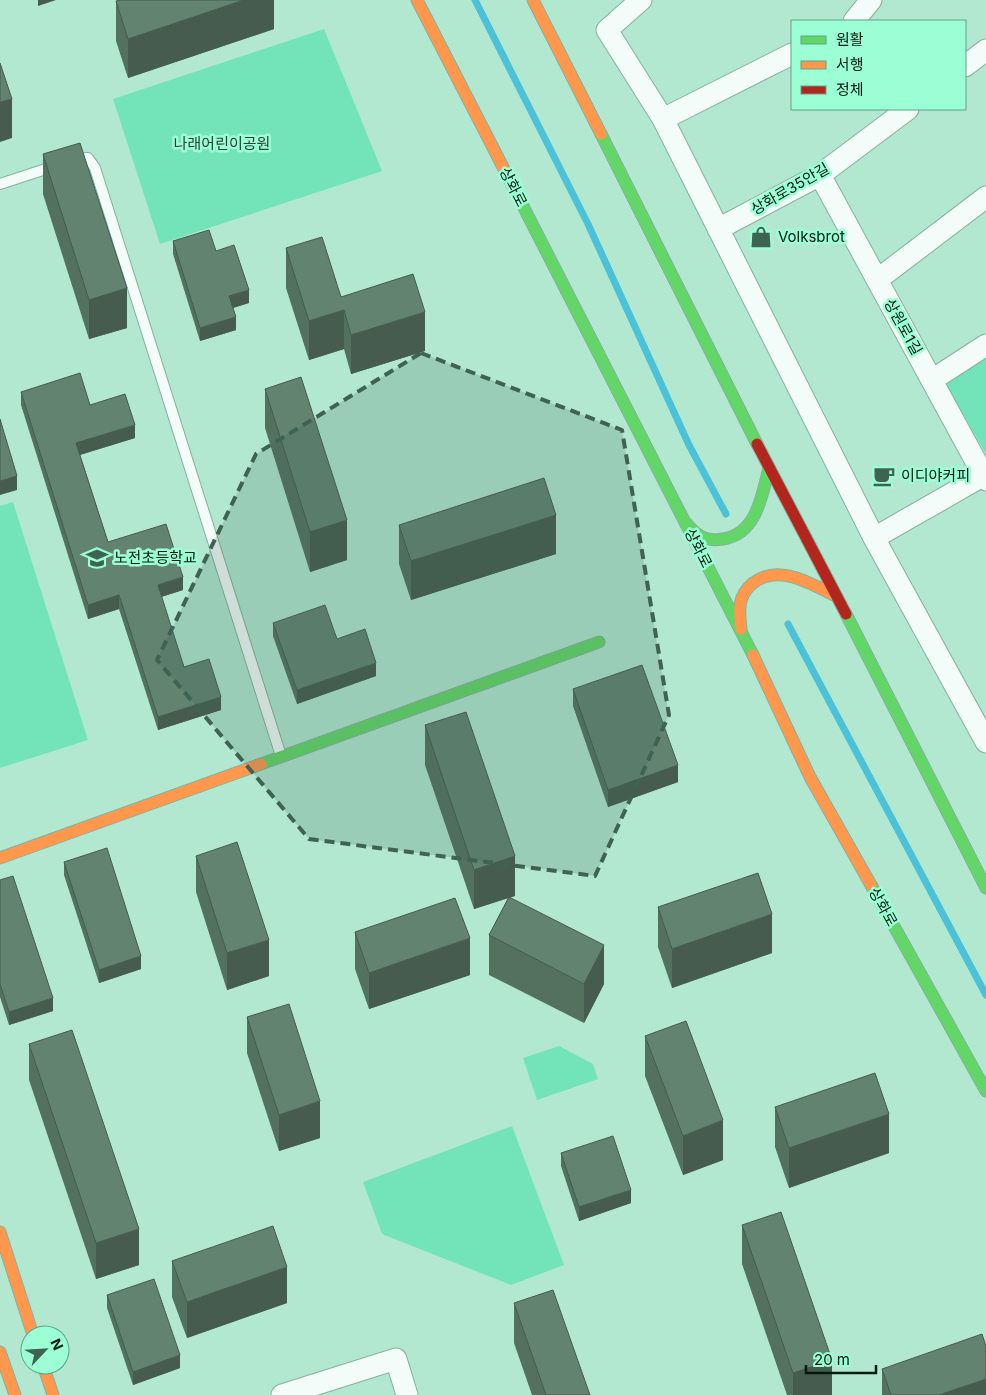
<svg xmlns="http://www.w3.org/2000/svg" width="986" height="1395" font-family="Inter,'Noto Sans KR',sans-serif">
  <rect width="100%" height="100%" fill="#b2e8d0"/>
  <path fill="#73e3ba" d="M324,29L382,171L160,244L113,99Z
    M986,355V454L944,382Z
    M13,502L88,740L0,768V506Z
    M559,1046L593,1064L598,1079L537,1100L523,1058Z
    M512,1126L564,1265L511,1285L382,1234L363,1182Z"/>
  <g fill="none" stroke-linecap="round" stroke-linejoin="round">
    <path stroke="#4cc2d8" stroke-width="7" d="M475,0L588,224L689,445L726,514
      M788,624L986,995"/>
    <g stroke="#86b19f" stroke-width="12">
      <path id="lane" d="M71,160L88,158L95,168L281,756
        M0,184L55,166"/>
    </g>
    <g stroke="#86b19f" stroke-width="23">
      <path id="street" d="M641,0L607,30L663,119L874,538L986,742
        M854,21L871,0
        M965,66L986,50
        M663,119L792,54
        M820,175L986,480
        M718,229L820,175L908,109
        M877,280L986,197
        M932,380L986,345
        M874,538L986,474
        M282,1395L396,1359L407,1395"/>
    </g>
    <g stroke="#86b19f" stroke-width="13">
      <path id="fast" d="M601,134L757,444
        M505,171L753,655
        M686,523C697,536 706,542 723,539C757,534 762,495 769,468
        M846,614L986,888
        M261,764L599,642
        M871,885L986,1091"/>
    </g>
    <g stroke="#86b19f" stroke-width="13">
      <path id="slow" d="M417,0L505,171
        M533,0L601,134
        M741,629C739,611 737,596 753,583C779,563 811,584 836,596
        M753,655L810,777L871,885
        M0,858L261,764
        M0,1232L33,1335
        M0,1352L15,1395
        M43,1365L53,1395"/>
    </g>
    <g stroke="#86b19f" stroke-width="13">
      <path id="jam" d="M757,444L846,614"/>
    </g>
    <use href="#lane" stroke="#f3fcf8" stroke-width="10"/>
    <use href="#street" stroke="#f3fcf8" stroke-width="21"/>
    <use href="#fast" stroke="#63d668" stroke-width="11"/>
    <use href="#slow" stroke="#ff974d" stroke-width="11"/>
    <use href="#jam" stroke="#b3261e" stroke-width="11"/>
  </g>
  <path fill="#547160" d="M274,0V29L128,78L116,41V1Z
    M43,154L127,328L89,339L43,194Z
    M173,241L216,251L249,303L233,308L236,330L200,341L173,254Z
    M286,248L341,297L425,351L351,374L344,349L309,360L286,288Z
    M265,389L347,560L310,572L265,428Z
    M21,392L90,405L135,438L80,455L108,542L183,590L161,597L184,667L221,710L158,730L119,609L88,619L21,405Z
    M399,525L556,554L411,600L399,564Z
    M273,623L337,639L376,676L297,704L273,636Z
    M573,689L678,782L608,807L573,706Z
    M425,725L515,896L510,897L604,984L584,1023L489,975V935L508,898L474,909L425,765Z
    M196,856L269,976L227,990L196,892Z
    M64,862L141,969L99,983L64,875Z
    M0,880L53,1011L9,1025L0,997Z
    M658,907L772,953L672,988L658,947Z
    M355,932L470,975L369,1009L355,969Z
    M247,1017L320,1138L279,1151L247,1053Z
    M645,1036L723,1160L683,1175L645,1076Z
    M29,1044L139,1265L96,1279L29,1080Z
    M775,1107L889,1153L789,1188L775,1147Z
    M561,1153L631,1203L579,1221L561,1166Z
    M742,1225L832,1395H787L742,1264Z
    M172,1261L287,1303L187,1338L172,1297Z
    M107,1295L180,1368L133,1385L107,1308Z
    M514,1303L590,1395H532L514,1343Z
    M882,1369L986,1395H882Z"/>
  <path fill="#455c4e" d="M38,0H56L38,6Z
    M244,0H274V29L128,78V39Z
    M12,99V138L0,142V102Z
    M127,288V328L89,339V300Z
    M249,290V303L229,309V296Z
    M344,310V349L309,360V321Z
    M425,312V351L351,374V335Z
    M236,317V330L200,341V328Z
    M135,425V438L76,456V443Z
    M17,476V490L0,495V481Z
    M556,515V554L411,600V561Z
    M347,520V560L310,572V532Z
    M183,577V590L158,598V585Z
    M119,595V609L88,619V605Z
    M376,663V676L297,704V690Z
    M221,697V710L158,730V717Z
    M678,765V782L608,807V790Z
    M515,856V896L474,909V870Z
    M772,914V953L672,988V949Z
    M470,938V975L369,1009V973Z
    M269,940V976L227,990V953Z
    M604,945V984L584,1023V984Z
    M141,956V969L99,983V970Z
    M53,998V1011L9,1025V1012Z
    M320,1101V1138L279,1151V1115Z
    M889,1114V1153L789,1188V1148Z
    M723,1120V1160L683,1175V1136Z
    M631,1190V1203L579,1221V1207Z
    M139,1229V1265L96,1279V1243Z
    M287,1267V1303L187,1338V1302Z
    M180,1355V1368L133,1385V1372Z
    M832,1360V1395H793V1373Z
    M986,1379V1395H939Z"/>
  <path fill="#628370" stroke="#455c4e" d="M120,0H244L128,39L116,1Z
    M0,63L12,99L0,102Z
    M80,143L127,288L89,300L43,154Z
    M209,230L216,251L234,245L249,290L229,296L236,317L200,328L173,241Z
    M322,237L341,297L413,274L425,312L351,335L344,310L309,321L286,248Z
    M80,373L90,405L125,394L135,425L76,443L108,542L166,524L183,577L158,585L184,667L209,659L221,697L158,717L119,595L88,605L21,392Z
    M301,377L347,520L310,532L265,389Z
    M0,419L17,476L0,481Z
    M544,478L556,515L411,561L399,525Z
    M325,605L337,639L365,629L376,663L297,690L273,623Z
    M642,665L678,765L608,790L573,689Z
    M466,712L515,856L474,870L425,725Z
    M237,842L269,940L227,953L196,856Z
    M107,848L141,956L99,970L64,862Z
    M758,873L772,914L672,949L658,907Z
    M13,876L53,998L9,1012L0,984V880Z
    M509,897L604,945L584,984L489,935Z
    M455,898L470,938L369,973L355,932Z
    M289,1004L320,1101L279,1115L247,1017Z
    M686,1021L723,1120L683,1136L645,1036Z
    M72,1030L139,1229L96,1243L29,1044Z
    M875,1073L889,1114L789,1148L775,1107Z
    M613,1136L631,1190L579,1207L561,1153Z
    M781,1212L832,1360L793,1373L742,1225Z
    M273,1226L287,1267L187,1302L172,1261Z
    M154,1279L180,1355L133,1372L107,1295Z
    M553,1290L590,1395H546L514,1303Z
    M982,1334L986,1346V1379L939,1395H891L882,1369Z"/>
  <path fill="#3e6353" fill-opacity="0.2" stroke="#3e6353" stroke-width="4" stroke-dasharray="10 6" stroke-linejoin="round" d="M421,353L622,430L669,715L595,876L309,839L157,660L256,454Z"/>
  <defs>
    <g id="shop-bare" transform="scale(1.725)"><path d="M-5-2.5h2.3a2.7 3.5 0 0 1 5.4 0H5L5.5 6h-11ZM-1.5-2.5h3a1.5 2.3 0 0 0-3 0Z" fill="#3e6353" stroke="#9cfed4" stroke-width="2.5" paint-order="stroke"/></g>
    <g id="cafe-bare" transform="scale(1.725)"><path d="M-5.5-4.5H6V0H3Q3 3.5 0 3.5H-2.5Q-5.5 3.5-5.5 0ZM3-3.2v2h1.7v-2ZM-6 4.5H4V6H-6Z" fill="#3e6353" stroke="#9cfed4" stroke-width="2.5" paint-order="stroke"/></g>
    <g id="school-bare" transform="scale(1.725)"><path d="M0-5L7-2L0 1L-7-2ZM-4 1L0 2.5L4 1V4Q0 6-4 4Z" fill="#3e6353" stroke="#9cfed4" stroke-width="2.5" paint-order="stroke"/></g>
  </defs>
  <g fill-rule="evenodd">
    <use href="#shop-bare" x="761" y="237"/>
    <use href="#cafe-bare" x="884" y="476"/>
    <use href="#school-bare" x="97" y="558"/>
  </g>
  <g text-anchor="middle" stroke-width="5" stroke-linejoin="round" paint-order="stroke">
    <g font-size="15" fill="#274136" stroke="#9cfed4">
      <text x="222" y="149">나래어린이공원</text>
    </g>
    <g font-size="15" fill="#001b10" stroke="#9cfed4">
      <text transform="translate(513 187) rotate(63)" y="5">상화로</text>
      <text transform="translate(790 189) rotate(-30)" y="5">상화로35안길</text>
      <text transform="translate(903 327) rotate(61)" y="5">상원로1길</text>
      <text transform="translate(698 548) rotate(63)" y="5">상화로</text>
      <text transform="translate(883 907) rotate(61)" y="5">상화로</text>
    </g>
    <g font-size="15" fill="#001b10" stroke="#9cfed4" text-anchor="start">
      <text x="778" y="242">Volksbrot</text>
      <text x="901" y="481">이디야커피</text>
      <text x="114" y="563">노전초등학교</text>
    </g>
  </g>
  <rect x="791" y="20" width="175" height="90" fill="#9cfed4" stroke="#5ea386"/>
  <rect x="801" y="36" width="25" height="8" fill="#63d668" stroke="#5ea386"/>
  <text x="836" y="45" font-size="15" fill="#001b10">원활</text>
  <rect x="801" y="61" width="25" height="8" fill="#ff974d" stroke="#5ea386"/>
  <text x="836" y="70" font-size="15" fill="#001b10">서행</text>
  <rect x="801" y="86" width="25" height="8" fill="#b3261e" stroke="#5ea386"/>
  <text x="836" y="95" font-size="15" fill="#001b10">정체</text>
  <g transform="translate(45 1350) rotate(65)"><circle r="24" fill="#9cfed4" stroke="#5ea386"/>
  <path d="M0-4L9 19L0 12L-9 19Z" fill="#3e6353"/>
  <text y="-8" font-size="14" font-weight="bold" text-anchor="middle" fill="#001b10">N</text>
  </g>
  <path d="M806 1365v8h70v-8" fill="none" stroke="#001b10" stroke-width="2.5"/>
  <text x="814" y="1365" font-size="15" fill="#001b10" stroke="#9cfed4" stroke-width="4" paint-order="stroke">20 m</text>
</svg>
